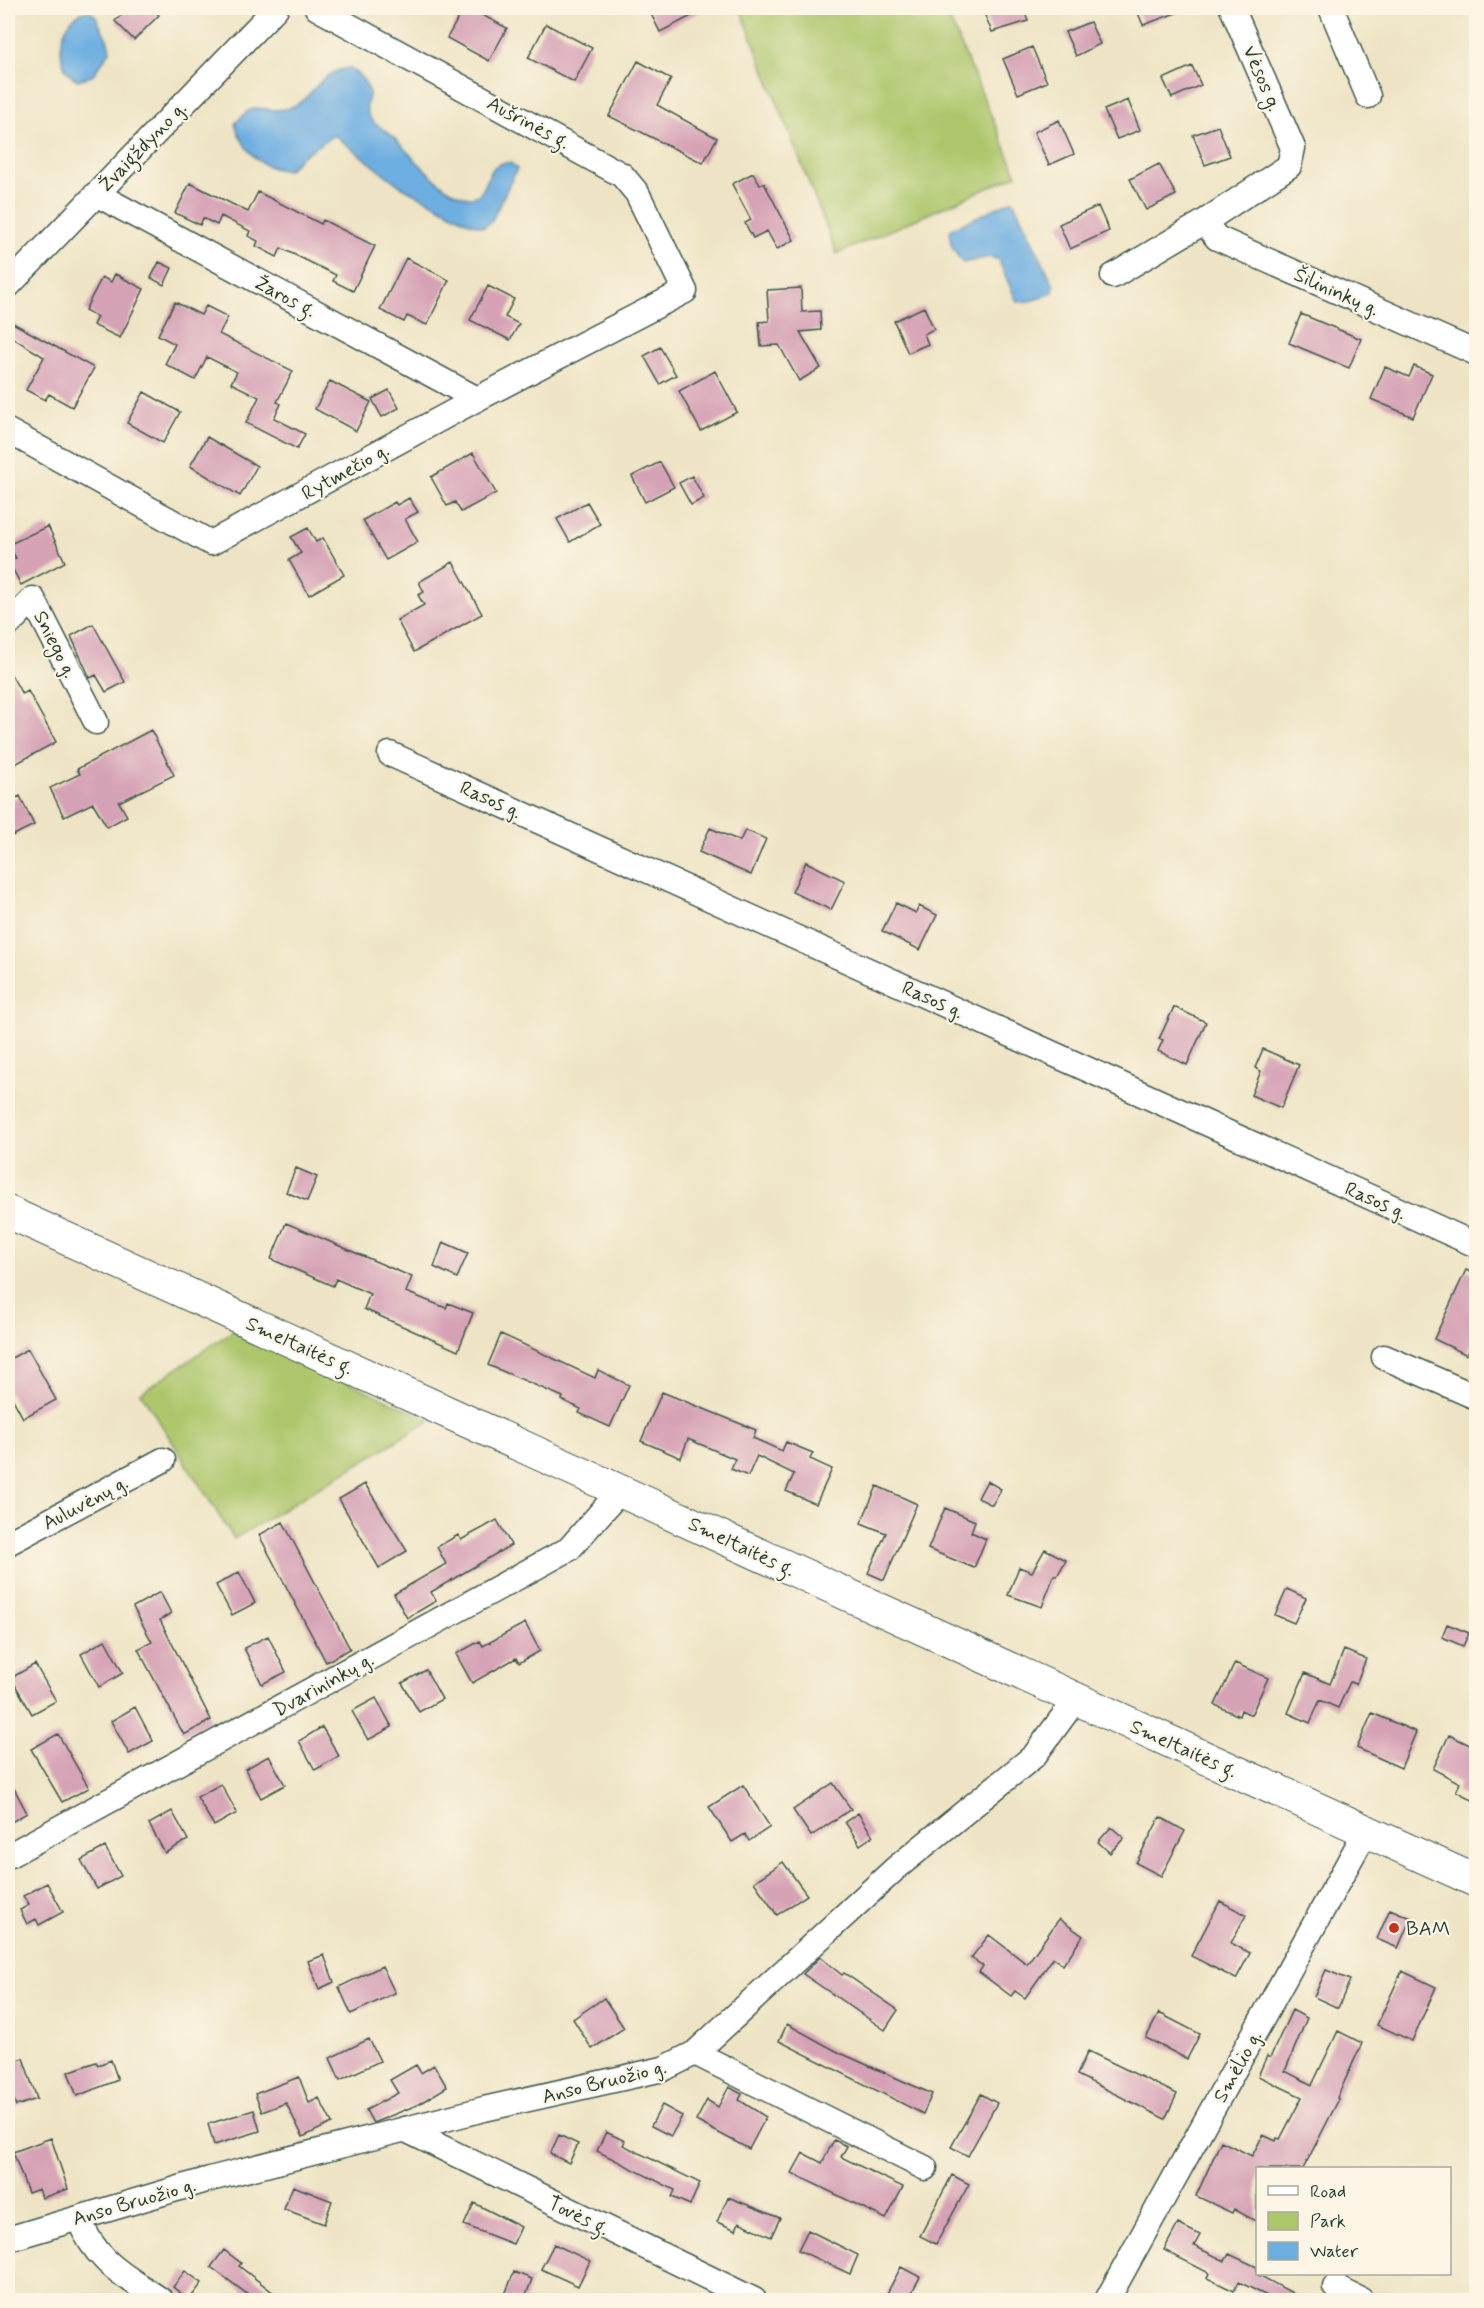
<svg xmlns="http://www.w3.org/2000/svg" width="1484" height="2308" font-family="Mynerve,sans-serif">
  <rect width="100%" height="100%" fill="#fcf5e5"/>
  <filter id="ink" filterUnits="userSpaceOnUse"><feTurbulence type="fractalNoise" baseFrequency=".0167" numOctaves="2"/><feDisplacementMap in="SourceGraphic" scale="12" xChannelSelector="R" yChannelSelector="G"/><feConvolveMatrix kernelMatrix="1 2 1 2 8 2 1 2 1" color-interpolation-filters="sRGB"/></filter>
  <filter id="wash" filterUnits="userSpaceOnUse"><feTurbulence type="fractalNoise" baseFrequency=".008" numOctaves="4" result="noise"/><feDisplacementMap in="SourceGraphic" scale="24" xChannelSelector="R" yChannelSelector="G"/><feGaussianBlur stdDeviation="1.35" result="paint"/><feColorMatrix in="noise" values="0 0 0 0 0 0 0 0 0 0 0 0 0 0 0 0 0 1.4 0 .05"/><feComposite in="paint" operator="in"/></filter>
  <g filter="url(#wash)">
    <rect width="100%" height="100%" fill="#eee4c5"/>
    <path fill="#adc66c" stroke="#668250" stroke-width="1.5" d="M740,8H945L1017,175L837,254Z
      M234,1330L431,1420L234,1539L141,1393Z"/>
    <path fill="#6daee1" stroke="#46768a" stroke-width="1.5" d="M89,11L96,16C100,30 109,36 110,51L92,76L78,80C50,69 59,13 89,11Z
      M349,68C362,76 375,89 366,105C367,109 367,114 370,118C374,125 385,129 391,135C410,152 443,196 470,197C493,197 481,159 511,163L517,169L491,222L484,227L470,223L399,185L334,135L301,157L288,170C260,170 243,149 235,124C258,95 263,116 289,108C314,100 316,72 349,68Z
      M1013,200L1054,286L1053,292C1043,297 1029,303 1017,302L998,259L989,257L963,263C954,253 947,241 951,229Z"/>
    <g id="blocks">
      <path fill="#d5a2b5" d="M129,8H151L159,15L134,40L115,21Z
        M464,8H469L507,28L489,61L447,38Z
        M648,8H707L660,32Z
        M982,8H1023L1028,21L992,32Z
        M1136,8H1186L1187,9L1143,25Z
        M1090,22L1100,44L1076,56L1065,32Z
        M546,24L592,48L574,82L528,58Z
        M1032,47L1047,82L1018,94L1003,59Z
        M638,61L671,79L657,105L717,138L703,163L609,116Z
        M1192,66L1201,85L1172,98L1163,79Z
        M1128,100L1140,130L1117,139L1104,110Z
        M1059,120L1074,154L1049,165L1034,132Z
        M1218,126L1230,156L1205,165L1193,135Z
        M1159,164L1176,195L1146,210L1130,179Z
        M753,173L760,185L764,183L794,240L777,249L767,231L753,238L745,223L751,220L732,184Z
        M190,183L248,212L258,192L321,224L323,220L375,246L353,291L333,281L336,275L281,248L277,257L256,246L258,241L248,236L250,231L221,216L217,225L203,218L200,225L175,213Z
        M1098,206L1109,231L1070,249L1059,224Z
        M406,258L449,280L427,325L407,316L404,322L380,310Z
        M159,262L172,268L164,285L151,278Z
        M115,274L144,289L120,338L93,325L97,317L85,310L102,277L111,282Z
        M488,286L514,299L505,317L519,324L510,340L470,320Z
        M801,288L802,312L820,311L821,330L800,332L821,368L799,381L779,345L761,346L759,322L769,321L767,290Z
        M175,302L201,315L206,306L228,317L219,334L293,371L277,402L281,404L274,418L305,434L297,449L246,423L259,397L231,383L237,372L207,357L195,380L165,364L175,344L158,335Z
        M924,307L934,329L924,334L928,344L908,353L894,321Z
        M1301,314L1361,339L1349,368L1289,343Z
        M11,322L94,368L72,407L49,394L45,400L26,390L44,357L8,335Z
        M660,347L676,375L660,384L644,356Z
        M1414,366L1432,374L1413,417L1371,399L1385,367L1409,377Z
        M715,371L737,412L701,431L679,391Z
        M330,381L371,402L356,431L315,409Z
        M389,390L399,408L382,417L372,399Z
        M144,392L180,412L163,443L127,423Z
        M207,437L257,466L240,496L190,466Z
        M473,453L496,493L461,512L455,502L447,506L431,477Z
        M660,462L674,487L645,502L632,476Z
        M692,476L704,498L691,505L679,483Z
        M409,498L418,512L405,519L418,542L386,560L363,520L395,502L397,505Z
        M587,502L600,524L570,542L557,519Z
        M48,526L65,562L21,585L9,562L16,558L8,545Z
        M308,528L316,542L323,538L344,575L309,595L289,560L301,553L291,537Z
        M453,562L482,614L414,652L397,620L424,605L418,595L424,592L419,582Z
        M93,624L125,682L106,692L96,675L90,678L71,636Z
        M8,669L22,694L28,691L56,742L8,768Z
        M151,730L174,775L119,802L127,816L107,827L93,803L64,817L50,788L80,774L77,769Z
        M20,796L34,825L8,838V802Z
        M710,828L740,841L745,830L766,839L751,875L699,852Z
        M806,862L845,881L831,910L792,892Z
        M896,903L916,913L919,906L937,915L920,950L882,931Z
        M1174,1007L1206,1022L1187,1065L1158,1051L1163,1040L1159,1039Z
        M1263,1049L1299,1065L1281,1108L1251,1095L1261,1071L1255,1068Z
        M296,1168L317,1177L307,1201L286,1192Z
        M286,1223L412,1277L406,1292L446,1308L448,1303L473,1313L458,1351L364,1309L370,1294L336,1279L333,1286L271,1259Z
        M443,1242L468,1253L457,1278L434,1267Z
        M1466,1270L1476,1274V1336L1467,1355L1434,1339Z
        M501,1334L595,1378L598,1370L629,1385L610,1427L579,1413L581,1409L562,1400L563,1397L488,1365Z
        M28,1349L56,1400L23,1418L8,1390V1360Z
        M662,1392L756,1430L753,1438L782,1451L786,1442L813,1453L810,1459L832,1469L816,1504L786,1491L794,1474L757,1456L748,1476L731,1469L735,1459L688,1439L681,1458L641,1441Z
        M987,1481L1001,1489L992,1505L978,1498Z
        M365,1484L407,1551L379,1568L339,1499Z
        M877,1486L917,1504L884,1580L868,1573L886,1533L861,1523Z
        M945,1508L975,1521L971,1532L986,1539L974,1568L928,1549Z
        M497,1520L511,1545L431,1592L436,1601L407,1618L394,1594L446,1564L437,1547L458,1535L461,1540Z
        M283,1522L350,1649L326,1662L259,1535Z
        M1045,1549L1066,1560L1057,1576L1054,1575L1042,1607L1008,1595L1019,1567L1032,1572Z
        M239,1572L255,1603L232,1615L216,1585Z
        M1287,1589L1306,1598L1294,1623L1275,1615Z
        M160,1592L171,1613L160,1620L211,1720L184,1735L138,1649L152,1642L133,1607Z
        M525,1623L540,1651L519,1663L516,1658L472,1683L456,1654L480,1641L483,1646Z
        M1447,1624L1469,1633L1463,1646L1442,1637Z
        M268,1636L286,1672L262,1684L244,1648Z
        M105,1640L123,1673L99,1687L81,1654Z
        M1344,1650L1366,1659L1356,1684L1350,1682L1338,1708L1320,1700L1310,1723L1288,1713L1305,1673L1330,1684Z
        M1235,1663L1268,1678L1251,1715L1241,1710L1239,1716L1215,1705Z
        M35,1664L56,1701L32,1714L11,1678Z
        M426,1670L442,1699L419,1712L402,1683Z
        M376,1698L392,1727L368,1740L352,1711Z
        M135,1707L153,1741L129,1754L111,1721Z
        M1372,1713L1416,1732L1401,1768L1357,1748Z
        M322,1727L339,1756L315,1770L299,1741Z
        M58,1734L89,1788L62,1802L31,1749Z
        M1449,1735L1476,1748V1802L1456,1791L1460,1783L1433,1769Z
        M269,1756L285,1785L261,1798L245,1769Z
        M8,1777L27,1813L8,1824Z
        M833,1783L851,1809L811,1836L793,1810Z
        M221,1784L237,1813L214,1826L197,1797Z
        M743,1785L770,1827L749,1841L745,1834L732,1842L709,1807Z
        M172,1811L188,1840L165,1853L149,1824Z
        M858,1813L873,1836L860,1845L845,1822Z
        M1160,1817L1185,1831L1161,1876L1136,1863Z
        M1111,1827L1124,1838L1110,1853L1098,1842Z
        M105,1847L121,1876L97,1889L81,1860Z
        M783,1862L807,1895L777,1915L754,1882Z
        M47,1883L63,1912L39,1925L36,1919L27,1924L20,1910L29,1905L23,1896Z
        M1220,1901L1246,1915L1231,1943L1250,1953L1236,1979L1191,1956Z
        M1390,1909L1411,1918L1398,1948L1377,1939Z
        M1059,1919L1083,1936L1063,1965L1053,1958L1025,1998L1015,1991L1011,1996L979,1972L983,1966L971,1958L989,1935L1027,1964Z
        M324,1955L334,1982L319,1989L308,1961Z
        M820,1957L842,1975L844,1973L898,2010L885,2030L803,1974Z
        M382,1966L395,1993L351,2014L339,1987Z
        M1326,1970L1350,1980L1338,2008L1314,1997Z
        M1402,1971L1436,1987L1412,2041L1377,2025Z
        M604,1998L624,2028L592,2049L573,2019Z
        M1292,2010L1307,2018L1285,2071L1312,2085L1338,2031L1362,2043L1337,2098L1339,2099L1303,2169H1257V2222L1234,2209L1232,2213L1196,2196L1221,2141L1252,2156L1263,2135L1276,2141L1277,2138L1280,2139L1302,2097L1258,2076L1267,2056L1270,2058Z
        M1159,2013L1200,2034L1187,2059L1146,2038Z
        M787,2024L836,2051L932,2094L923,2114L779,2041Z
        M369,2039L380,2061L340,2080L330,2058Z
        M1088,2051L1177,2094L1165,2119L1077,2075Z
        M23,2058L37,2099L16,2106L14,2100L8,2103V2064Z
        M111,2060L118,2080L77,2096L68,2072L96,2062L98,2065Z
        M416,2065L421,2073L434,2065L447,2087L417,2105L373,2123L366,2110L398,2093L390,2080Z
        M299,2077L309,2103L319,2098L332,2123L303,2137L286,2103L262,2112L255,2094Z
        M729,2087L742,2094L739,2100L766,2117L749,2149L696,2121L707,2100L718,2107Z
        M981,2094L997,2103L968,2156L951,2147Z
        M662,2105L682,2116L671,2136L651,2126Z
        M254,2110L260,2131L214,2145L208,2124Z
        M606,2132L625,2141L623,2145L700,2183L690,2205L672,2197L675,2190L597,2151Z
        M559,2135L578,2144L569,2163L550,2154Z
        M51,2138L68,2189L42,2198L39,2189L28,2193L13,2152Z
        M834,2140L847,2146L841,2157L903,2187L886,2219L792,2173L803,2153L822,2163Z
        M952,2175L969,2184L936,2244L920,2236Z
        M293,2186L332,2201L324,2224L284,2209Z
        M728,2197L780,2218L771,2237L739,2222L736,2230L717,2222Z
        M474,2203L521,2227L513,2244L464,2225Z
        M1178,2224L1200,2235L1194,2246L1225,2261L1229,2254L1257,2267V2274L1307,2301H1277L1239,2282L1234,2291L1207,2278L1209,2273L1164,2250Z
        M808,2230L858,2255L850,2274L798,2250Z
        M554,2244L590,2261L578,2286L541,2269Z
        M224,2250L241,2263L239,2266L284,2301H242L247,2294L211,2267Z
        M901,2267L920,2277L907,2301H883Z
        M185,2271L202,2283L189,2300L173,2287Z
        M514,2272L532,2279L524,2301L504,2297Z"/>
    </g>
  </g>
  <g filter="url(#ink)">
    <use href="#blocks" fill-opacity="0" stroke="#3e564a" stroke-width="1.5"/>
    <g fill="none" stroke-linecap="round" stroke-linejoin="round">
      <g stroke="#3e564a" stroke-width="27">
        <path id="minor" d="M1331,8L1368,96
          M96,194L477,399
          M1204,222L1217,238L1476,353
          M1113,276L1204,222L1289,166L1293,148L1232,8
          M8,286L276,8
          M8,431L211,543L477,399L685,291L637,193L622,175L317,8
          M8,625L33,599L96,722
          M390,754L1476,1245
          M1384,1357L1476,1397
          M8,1543L163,1460
          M8,1856L569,1549L620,1491
          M695,2053L925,2168
          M404,2129L754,2300
          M79,2218C94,2261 125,2276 161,2300
          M8,2239L210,2179L484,2109L663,2069L695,2053L896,1868L1034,1756L1076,1699
          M1335,2287L1361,2300
          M1107,2300L1366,1831"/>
      </g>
      <g stroke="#3e564a" stroke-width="34">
        <path id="major" d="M8,1212L1476,1881"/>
      </g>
      <use href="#minor" stroke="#fff" stroke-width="24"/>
      <use href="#major" stroke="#fff" stroke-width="32"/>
    </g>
  </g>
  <circle fill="#c8321e" stroke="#fcf5e5" stroke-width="2" cx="1394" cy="1928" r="6"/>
  <g text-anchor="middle" stroke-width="4.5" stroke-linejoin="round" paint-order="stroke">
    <g font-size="20" fill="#1f3d34" stroke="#fcf5e5">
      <text transform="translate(1263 78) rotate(67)" y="7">Vėsos g.</text>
      <text transform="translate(529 122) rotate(28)" y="7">Aušrinės g.</text>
      <text transform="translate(142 146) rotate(-46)" y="7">Žvaigždyno g.</text>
      <text transform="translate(1337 291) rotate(24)" y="7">Šilininkų g.</text>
      <text transform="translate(286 296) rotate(28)" y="7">Žaros g.</text>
      <text transform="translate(345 471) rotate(-29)" y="7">Rytmečio g.</text>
      <text transform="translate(56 644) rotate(63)" y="7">Sniego g.</text>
      <text transform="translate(491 799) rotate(24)" y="7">Rasos g.</text>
      <text transform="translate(933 999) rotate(24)" y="7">Rasos g.</text>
      <text transform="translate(1376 1200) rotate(24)" y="7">Rasos g.</text>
      <text transform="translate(300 1345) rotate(24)" y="7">Smeltaitės g.</text>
      <text transform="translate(85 1502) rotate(-28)" y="7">Auluvėnų g.</text>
      <text transform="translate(742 1546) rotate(25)" y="7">Smeltaitės g.</text>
      <text transform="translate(323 1684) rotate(-29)" y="7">Dvarininkų g.</text>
      <text transform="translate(1184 1748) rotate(24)" y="7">Smeltaitės g.</text>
      <text transform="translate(1237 2066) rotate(-61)" y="7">Smėlio g.</text>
      <text transform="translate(604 2081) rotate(-14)" y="7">Anso Bruožio g.</text>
      <text transform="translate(134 2201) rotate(-16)" y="7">Anso Bruožio g.</text>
      <text transform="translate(579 2215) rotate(26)" y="7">Tovės g.</text>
    </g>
    <g font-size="20" fill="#1f3d34" stroke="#fcf5e5" text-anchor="start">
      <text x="1406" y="1935">BAM</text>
    </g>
  </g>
  <rect width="1484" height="2308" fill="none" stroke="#fcf5e5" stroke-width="30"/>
  <rect x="1256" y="2167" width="195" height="108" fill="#fcf5e5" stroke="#a4ab9e" stroke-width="1.5"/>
  <rect x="1268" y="2186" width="30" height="9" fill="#ffffff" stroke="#a4ab9e" stroke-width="1.5"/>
  <text x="1310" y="2197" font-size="18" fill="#1f3d34">Road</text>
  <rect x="1268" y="2212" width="30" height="18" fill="#adc66c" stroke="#a4ab9e" stroke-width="1.5"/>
  <text x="1310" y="2227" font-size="18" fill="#1f3d34">Park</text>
  <rect x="1268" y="2242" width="30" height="18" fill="#6daee1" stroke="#a4ab9e" stroke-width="1.5"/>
  <text x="1310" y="2257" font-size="18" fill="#1f3d34">Water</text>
</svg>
